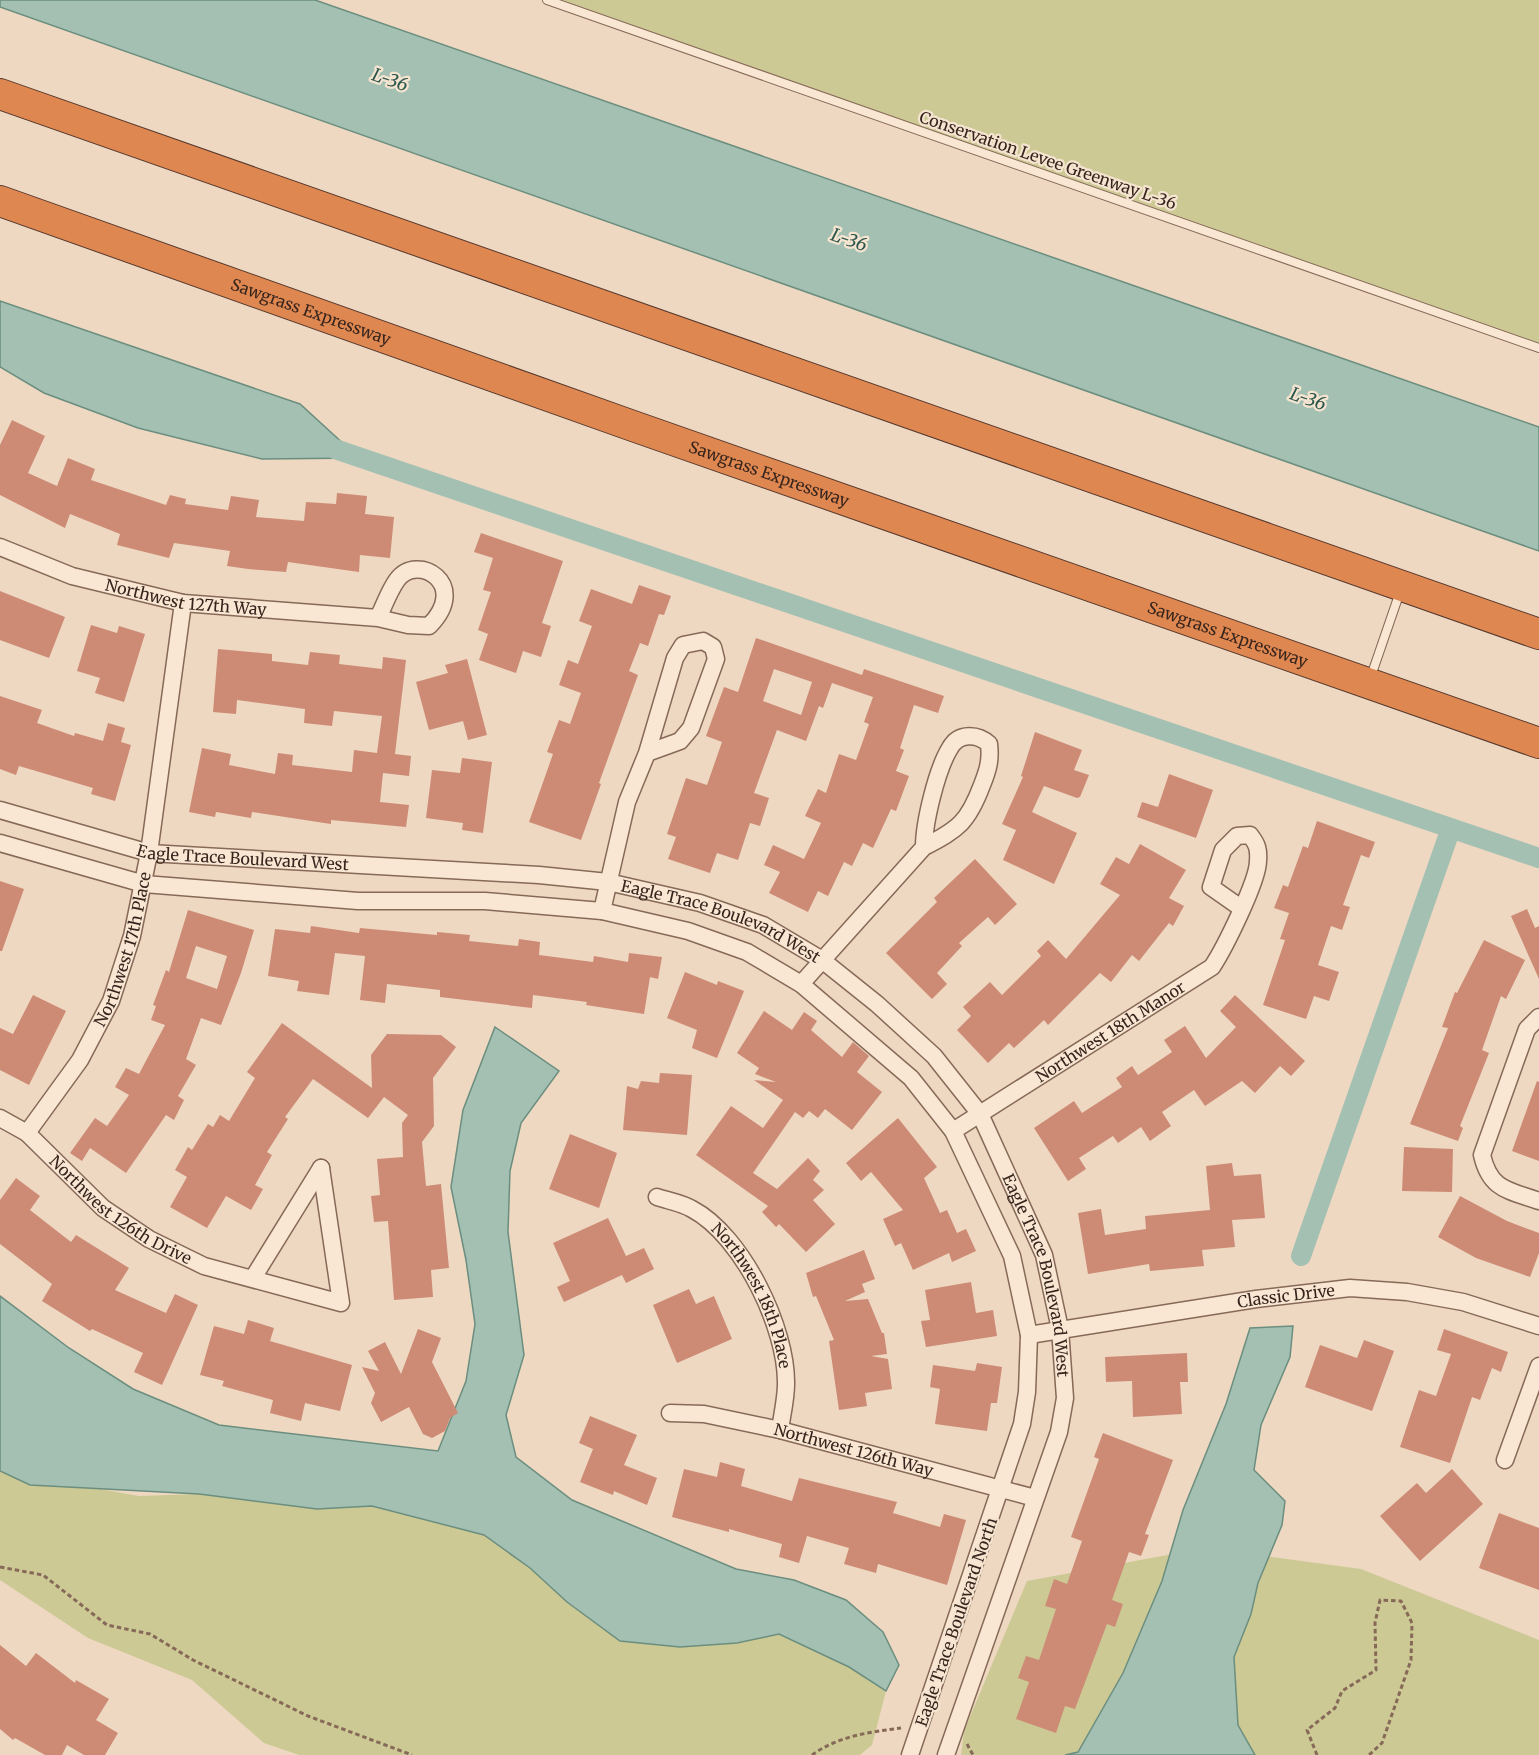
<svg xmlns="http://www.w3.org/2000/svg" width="1539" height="1755" font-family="Merriweather,serif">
  <rect width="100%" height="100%" fill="#eed8c1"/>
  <path fill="#ccc995" d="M547,0H1539V348Z
    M0,1471L30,1485L83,1486L139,1496L199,1494L317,1509L372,1506L484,1535L530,1568L567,1602L680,1647L737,1643L779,1634L849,1667L886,1691L872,1745L860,1755H299L264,1743L192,1680L88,1638L0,1580Z
    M1205,1548L1361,1569L1539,1640V1755H961L964,1731L1027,1581Z"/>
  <path fill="#a3c0b3" stroke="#6b8e7f" stroke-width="1.5" d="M0,0H315L1539,427V551L0,7Z
    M0,301L300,404L359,458L262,459L138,428L44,393L0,367Z
    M495,1027L559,1071L521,1123L510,1171L508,1232L524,1355L506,1415L516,1457L572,1500L736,1569L794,1580L846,1600L883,1632L899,1665L886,1691L849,1667L779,1634L737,1643L680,1647L620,1641L567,1602L530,1568L484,1535L372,1506L317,1509L199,1494L30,1485L0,1471V1296L69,1348L133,1389L219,1425L438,1451L466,1381L475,1324L466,1260L451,1187L463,1110Z
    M1293,1326L1290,1357L1261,1425L1254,1470L1285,1501L1282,1525L1258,1583L1251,1614L1234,1657L1238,1725L1255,1755H1065L1078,1752L1123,1673L1162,1581L1183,1510L1226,1404L1250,1328Z"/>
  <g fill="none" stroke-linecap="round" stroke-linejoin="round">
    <path stroke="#a3c0b3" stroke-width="20" d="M335,449L1539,858
      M1301,1256L1451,828"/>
  </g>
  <path fill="#cd8b76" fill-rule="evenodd" d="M12,420L45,436L28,473L57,486L68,458L95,469L91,480L166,505L170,495L186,499L185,504L228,510L231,496L259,500L256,517L304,521L306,502L336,504L337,493L367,496L365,514L394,517L390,558L360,555L359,572L288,562L286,572L248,569L227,566L230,551L174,543L169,558L117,545L120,534L70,514L65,528L0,495V445Z
    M481,533L563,561L542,623L551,626L541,657L523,651L516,673L479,660L488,634L478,630L491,592L483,590L493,558L474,552Z
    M639,585L671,596L664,615L659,614L648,646L640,643L629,671L638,675L599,783L601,784L581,840L529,822L553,754L547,752L559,720L570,724L581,693L559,685L568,660L578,664L592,626L579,621L591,589L632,604Z
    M0,591L65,617L49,658L0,640Z
    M91,625L117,633L119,626L145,634L124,702L95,693L100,678L77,671Z
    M756,638L862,675L864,669L944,696L938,713L914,705L900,748L904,750L896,771L909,776L896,811L891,809L873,848L863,843L852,866L844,862L828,896L818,891L808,912L769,893L780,872L764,865L773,845L804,859L821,823L805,816L818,789L826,793L839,754L856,760L869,724L864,722L873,697L832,683L823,708L819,706L806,741L777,730L754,793L769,798L760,826L750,823L738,860L717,853L710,873L668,859L676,837L667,834L686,778L707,785L722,742L706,736L724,687L738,692ZM774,669L812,682L801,715L763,701Z
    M218,649L272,654V661L308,665L310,652L340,655L339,664L382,669L383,657L406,660L395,754L411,756L409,776L383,773L380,802L409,805L406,827L331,820V824L252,812L251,818L216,812L215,817L189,812L202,748L231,754L229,765L275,774L278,753L293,755L292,765L352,772L354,750L377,753L382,716L334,711L332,726L304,723L305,709L237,700L236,714L213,712Z
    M467,659L487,735L468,740L463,721L429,730L416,682L448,673L445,665Z
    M0,696L42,710L37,723L74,736L75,733L103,741L108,723L125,728L121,742L131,745L115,801L91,794L93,788L36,771L19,766L16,775L0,769Z
    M1035,732L1082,750L1074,770L1089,775L1080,797L1077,798L1044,786L1032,812L1077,833L1054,884L1003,860L1016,830L1002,824L1023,777L1021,776Z
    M462,758L492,762L483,833L462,830L463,823L426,818L432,770L460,773Z
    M1169,774L1213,790L1196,838L1137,817L1142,802L1158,807Z
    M1317,821L1375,842L1369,858L1361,855L1343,905L1350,907L1342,930L1331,926L1318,965L1339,972L1329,1001L1314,996L1306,1019L1263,1005L1285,940L1280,939L1289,913L1274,908L1283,885L1288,887L1303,846L1308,848Z
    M1140,844L1186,870L1169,898L1184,906L1173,926L1169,923L1139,961L1132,955L1111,982L1100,973L1048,1025L1044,1020L1014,1048L1009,1043L988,1063L957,1030L971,1016L963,1007L990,982L1002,995L1041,956L1037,951L1048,940L1066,959L1120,895L1100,884L1116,857L1129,864Z
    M975,859L1017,904L995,925L988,917L959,943L962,946L937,973L947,984L932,999L886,953L937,902L934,898Z
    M0,881L24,889L2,951H0Z
    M1527,909L1535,928L1539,926V979L1511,916Z
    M188,910L254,930L241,973L221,1025L201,1018L186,1059L196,1065L178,1096L184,1100L174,1120L166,1115L126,1173L90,1148L82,1161L70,1153L95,1118L107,1126L129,1095L115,1087L126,1068L139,1074L165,1025L151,1020L156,1006L153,1005L166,970L169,972ZM196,946L227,956L217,989L186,978Z
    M311,926L359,933L360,928L437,935V932L470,935L469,941L518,946L519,939L540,942L539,955L593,962L594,956L628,962L629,953L662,957L658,979L650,977L644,1014L586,1005L587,1002L533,995L532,1008L440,997V990L387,984L385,1003L360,1000L365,956L335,953L329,995L297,991L299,981L268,976L275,929L310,933Z
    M1484,940L1525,960L1506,999L1501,996L1482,1050L1489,1053L1460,1126L1463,1128L1458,1141L1410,1124L1448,1028L1442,1027L1455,992L1457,993Z
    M685,972L717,985L718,981L744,991L717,1058L692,1048L697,1030L667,1018Z
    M33,995L66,1011L29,1085L0,1070V1028L13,1034Z
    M1235,995L1305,1061L1291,1076L1280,1066L1255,1093L1242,1081L1205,1106L1194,1090L1162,1112L1171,1126L1150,1141L1141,1127L1118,1143L1113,1136L1079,1158L1086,1169L1068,1181L1034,1128L1074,1101L1082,1113L1122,1087L1116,1078L1132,1066L1138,1075L1172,1052L1164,1040L1185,1026L1206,1058L1236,1027L1220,1011Z
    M764,1011L792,1030L804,1012L817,1021L811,1030L842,1057L853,1042L869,1056L857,1072L882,1092L852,1130L825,1109L818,1118L809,1111L803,1118L795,1112L753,1173L777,1189L808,1158L820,1171L813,1180L824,1190L813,1200L835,1224L806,1252L779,1224L776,1227L762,1212L768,1206L696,1155L731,1106L763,1128L783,1100L754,1080L776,1082L755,1074L759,1068L737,1053Z
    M282,1023L372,1088L371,1055L387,1034L441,1035L456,1047L433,1078L434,1126L422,1142L426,1186L441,1184L449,1268L431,1270L433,1297L394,1300L388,1221L374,1222L371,1196L380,1195L377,1159L403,1157L402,1123L408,1115L384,1097L368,1118L313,1079L285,1117L288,1119L267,1152L272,1155L255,1185L263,1189L251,1210L226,1196L207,1228L170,1207L187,1177L175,1170L188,1147L192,1150L208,1124L213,1127L220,1115L229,1121L255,1078L247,1072Z
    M660,1073L692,1075L687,1135L623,1130L627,1086L638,1089L641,1081L659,1083Z
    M1537,1081L1539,1082V1161L1512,1151Z
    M898,1118L937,1167L924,1178L940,1213L947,1210L957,1233L966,1229L976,1251L952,1262L949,1253L913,1270L901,1243L895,1246L883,1219L903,1210L871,1172L861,1181L846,1163Z
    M570,1134L617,1153L599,1208L549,1189Z
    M1404,1147L1453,1149L1452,1192L1402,1191Z
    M1232,1163L1234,1176L1261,1174L1265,1218L1232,1220L1235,1247L1202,1250L1204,1266L1150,1271L1149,1264L1088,1274L1078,1213L1101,1209L1105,1235L1146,1229L1145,1216L1210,1210L1206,1166Z
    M16,1178L40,1196L30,1210L71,1242L76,1235L129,1268L115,1290L166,1313L175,1294L198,1305L162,1385L134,1372L143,1353L92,1329L90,1331L42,1301L52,1284L0,1244V1200Z
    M1460,1196L1507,1221L1539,1233V1253L1530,1277L1476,1258L1438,1237Z
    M608,1218L626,1256L644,1248L654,1269L626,1283L622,1275L564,1302L557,1287L570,1281L553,1243Z
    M864,1250L875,1279L862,1284L865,1292L845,1301L868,1299L882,1333H884L887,1354L871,1356L888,1359L892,1389L865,1393L867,1406L839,1410L829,1341L834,1340L816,1296L813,1297L806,1273Z
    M971,1282L976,1313L993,1310L997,1336L926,1347L921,1321L930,1320L925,1290Z
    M689,1289L696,1304L714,1296L732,1339L677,1363L653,1305Z
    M248,1320L274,1328L270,1341L352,1365L340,1411L305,1403L301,1421L270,1413L273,1400L222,1386L224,1381L200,1375L214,1326L244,1334Z
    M418,1329L441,1338L432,1362L458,1413L450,1418L445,1431L432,1438L423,1434L409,1407L381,1422L371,1403L375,1393L362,1367L379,1371L368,1351L385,1342L401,1374Z
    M1444,1329L1508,1352L1501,1372L1492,1368L1480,1400L1472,1397L1450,1463L1400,1447L1419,1390L1436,1396L1451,1354L1437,1350Z
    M1364,1340L1394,1351L1372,1411L1305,1387L1320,1345L1357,1358Z
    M1187,1353L1188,1382H1180L1182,1414L1133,1417L1132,1381L1106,1382L1105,1357Z
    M977,1363L1002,1367L997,1403H991L987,1431L935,1424L940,1389L930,1387L933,1365L975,1371Z
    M590,1416L637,1435L624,1465L657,1478L647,1505L614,1491L613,1495L580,1482L593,1449L579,1443Z
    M1103,1433L1173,1460L1145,1534L1149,1535L1141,1556L1129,1552L1112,1600L1123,1604L1115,1627L1107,1624L1075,1709L1065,1706L1056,1733L1016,1719L1029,1682L1018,1678L1026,1656L1039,1660L1056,1609L1045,1606L1054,1579L1067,1584L1082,1541L1071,1537L1099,1459L1094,1457Z
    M720,1462L745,1469L741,1486L792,1501L799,1478L897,1502L893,1513L940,1527L944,1514L966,1520L947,1585L878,1564L876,1573L844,1564L849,1548L807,1536L799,1563L779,1557L782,1544L729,1529V1532L672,1517L684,1469L717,1477Z
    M1452,1469L1483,1504L1420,1561L1380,1516L1417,1483L1426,1493Z
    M1499,1513L1539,1528V1590L1479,1568Z
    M0,1645L26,1666L36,1653L75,1683L76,1680L109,1699L96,1720L118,1733L105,1755H84L67,1745L62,1755H45L15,1738L13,1740L0,1729Z"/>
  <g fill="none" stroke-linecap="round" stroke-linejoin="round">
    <g stroke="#876958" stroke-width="10">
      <path id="service" d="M547,0L1539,348
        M1370,679L1401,589"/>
    </g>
    <g stroke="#876958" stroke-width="19">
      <g id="minor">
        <path id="s1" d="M0,547L72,576L183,603L378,618L408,625L429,626C471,584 417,552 397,580C389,591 384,606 378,618"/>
        <path id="s2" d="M0,810L149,853L539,875L608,882L700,903L763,925L822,960L877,1004L934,1056L980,1114L1044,1255L1060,1329L1065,1398L1059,1432L946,1755"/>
        <path d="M0,843L144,884L358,901H485L602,911L688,931L747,952L801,984L911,1078L953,1131L1012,1256L1029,1335L1027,1392L1022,1424L910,1755"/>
        <path d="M602,911L627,802L647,753L680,741L691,728L716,659L713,647L703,641L683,645L675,658L647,753"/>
        <path d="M801,984L924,847C959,829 968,822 982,785C988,770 991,760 989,744C978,734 959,732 950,748C937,769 924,822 924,847"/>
        <path d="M1539,1017L1527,1029L1482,1155C1490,1190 1508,1190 1539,1201"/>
        <path id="s3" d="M0,1118L27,1133L103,1208L149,1239L204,1266L341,1303L321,1168"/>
        <path id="s4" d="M953,1131L1212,967C1224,949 1258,881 1258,861C1259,849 1257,844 1250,835L1237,836L1223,850L1211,887L1241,908"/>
        <path id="s5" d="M27,1133L80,1060L111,1001L132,936L149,853L183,603"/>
        <path id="s6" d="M657,1197C669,1201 682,1203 692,1209C743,1236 787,1329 786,1384C786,1399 782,1415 780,1430"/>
        <path d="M253,1278L321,1168"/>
        <path id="s7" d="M1029,1335L1256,1299L1350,1288L1407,1292L1463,1302L1539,1326"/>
        <path id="s8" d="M670,1413L704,1414L780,1430L1035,1498"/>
        <path d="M1505,1460L1539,1366"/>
      </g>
    </g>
    <g stroke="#55382d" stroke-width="32">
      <g id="motorway">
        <path d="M0,94L1539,634"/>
        <path id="s9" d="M0,201L633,426L1539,743"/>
      </g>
    </g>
    <path stroke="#876958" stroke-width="3" stroke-dasharray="4.5 3" stroke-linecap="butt" d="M0,1567L43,1575L107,1625L150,1634L193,1660L308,1716L412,1755
      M967,1744L973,1755
      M812,1755C838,1736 870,1732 901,1728
      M1317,1755L1307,1730L1335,1708L1342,1691L1376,1670L1375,1623L1380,1600L1401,1601L1412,1623L1411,1660L1382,1743L1369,1755"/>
    <use href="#service" stroke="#f9e7d4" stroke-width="8"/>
    <use href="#minor" stroke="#f9e7d4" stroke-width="16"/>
    <use href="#motorway" stroke="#df8750" stroke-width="30"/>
  </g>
  <g text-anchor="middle" stroke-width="4.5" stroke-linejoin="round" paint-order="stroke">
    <g font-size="16" fill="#37251d" stroke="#f5e4d0">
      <text transform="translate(1048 160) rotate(19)" y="6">Conservation Levee Greenway L-36</text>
      <text dy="6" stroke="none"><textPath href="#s9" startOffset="330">Sawgrass Expressway</textPath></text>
      <text dy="6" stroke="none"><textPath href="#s9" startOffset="816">Sawgrass Expressway</textPath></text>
      <text dy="6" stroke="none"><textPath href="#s1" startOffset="194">Northwest 127th Way</textPath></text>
      <text dy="6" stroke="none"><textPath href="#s9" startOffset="1302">Sawgrass Expressway</textPath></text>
      <text dy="6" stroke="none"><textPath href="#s2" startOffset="249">Eagle Trace Boulevard West</textPath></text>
      <text dy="6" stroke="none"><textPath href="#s2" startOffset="735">Eagle Trace Boulevard West</textPath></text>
      <text dy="6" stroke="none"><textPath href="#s5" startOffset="210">Northwest 17th Place</textPath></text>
      <text dy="6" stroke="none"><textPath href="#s4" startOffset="186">Northwest 18th Manor</textPath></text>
      <text dy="6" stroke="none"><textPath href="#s3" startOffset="153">Northwest 126th Drive</textPath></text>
      <text dy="6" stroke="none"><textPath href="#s2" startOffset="1239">Eagle Trace Boulevard West</textPath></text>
      <text dy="6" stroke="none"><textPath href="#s7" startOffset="260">Classic Drive</textPath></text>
      <text dy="6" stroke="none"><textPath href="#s6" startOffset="146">Northwest 18th Place</textPath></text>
      <text dy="6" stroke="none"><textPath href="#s8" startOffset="188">Northwest 126th Way</textPath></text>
      <text transform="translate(956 1622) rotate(-71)" y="6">Eagle Trace Boulevard North</text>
    </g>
    <g font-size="18" font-style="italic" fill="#2c574d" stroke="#f5e4d0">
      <text transform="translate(390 80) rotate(19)" y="6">L-36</text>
      <text transform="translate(849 240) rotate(19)" y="6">L-36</text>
      <text transform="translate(1308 399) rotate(19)" y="6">L-36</text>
    </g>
  </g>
</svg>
